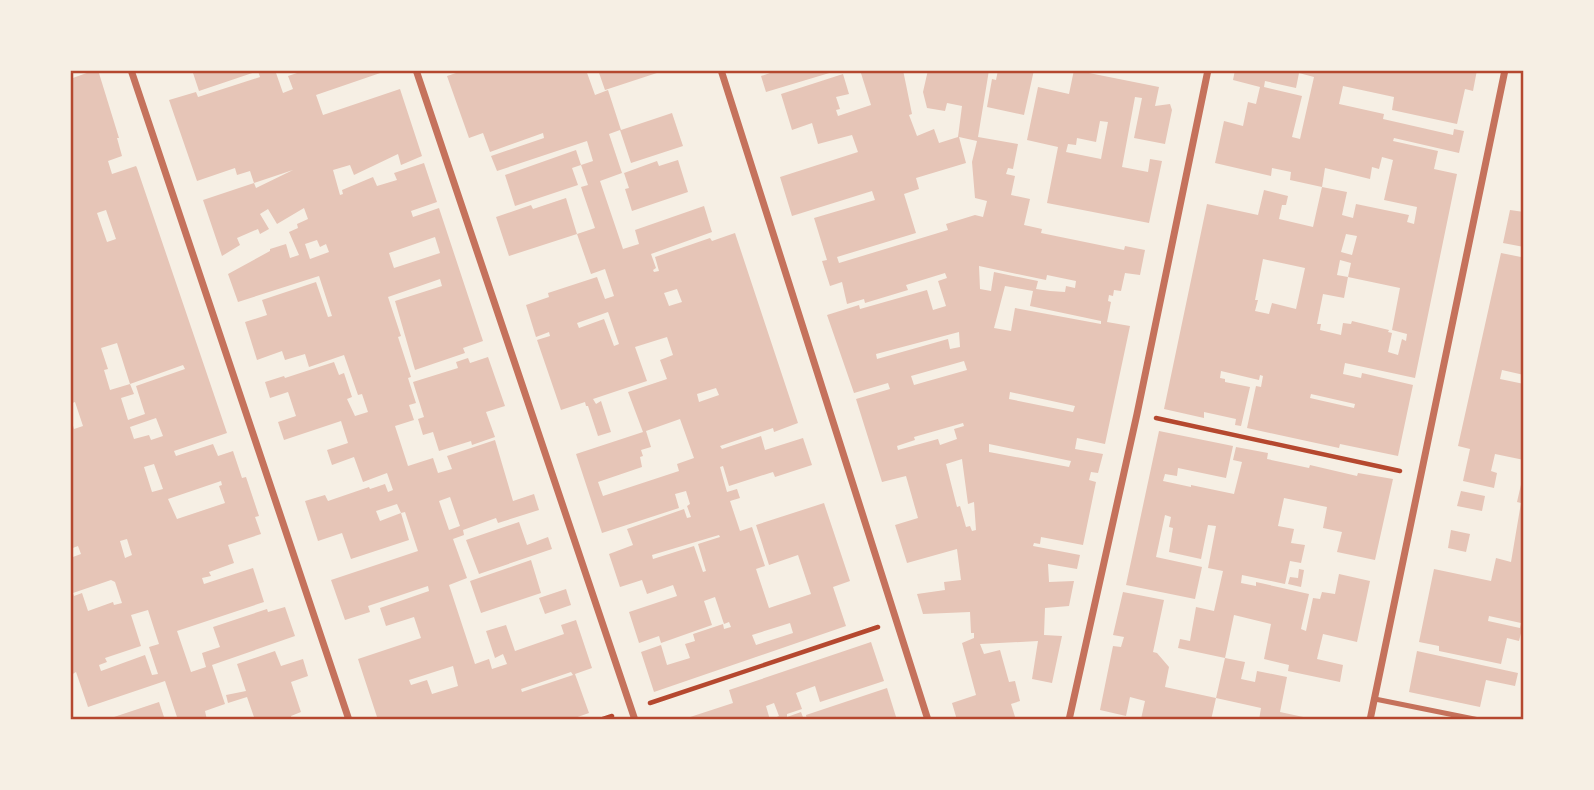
<svg xmlns="http://www.w3.org/2000/svg" width="1594" height="790" font-family="'Source Sans 3',sans-serif">
  <rect width="100%" height="100%" fill="#f6efe4"/>
  <path fill="#e6c5b7" fill-rule="evenodd" d="M95,70H98L119,138H117L122,156L108,161L112,174L136,166L137,168L227,433L174,451L176,456L213,444L218,456L233,451L242,478L246,477L259,516L255,517L261,534L228,545L234,563L209,572L211,576L202,578L204,584L253,568L264,602L177,631L191,672L206,667L202,653L220,647L213,627L267,609L268,612L285,607L295,636L212,665L225,704L205,711L207,720H178L165,681L88,707L76,672L71,675L70,672V558L81,554L78,546L70,549V416L74,429L83,426L75,402L70,404V79ZM106,210L116,239L107,242L97,213ZM117,343L130,384L183,365L185,369L136,386L145,414L128,420L121,398L134,394L130,384L110,390L104,370L108,369L101,348ZM156,418L163,436L151,440L149,435L134,439L130,427ZM154,464L163,489L152,492L144,467ZM221,481L222,485L219,486L225,503L177,519L168,499ZM127,539L132,555L125,558L120,541ZM111,580L115,582L122,603L114,605L113,602L88,611L82,593L74,596L73,593ZM148,610L159,644L149,647L158,674L152,675L145,655L101,671L99,665L107,662L105,658L141,646L131,615Z
    M192,70H275L283,93L293,89L288,76L300,72L299,70H389L316,95L323,115L400,89L422,156L401,165L398,154L354,175L350,165L333,170L340,195L343,194L342,190L373,177L377,186L397,180L394,173L424,163L437,202L411,211L413,217L439,208L483,341L463,348L465,353L415,370L395,301L442,286L440,279L388,297L401,336L398,337L411,377L408,378L416,403L409,405L414,420L395,426L408,466L433,458L438,473L452,469L447,456L495,440L513,501L534,494L539,510L498,523L496,518L463,530L464,535L453,539L467,578L449,585L475,664L489,659L492,669L507,664L503,654L495,658L486,631L506,625L515,651L564,634L561,625L576,620L592,668L575,674L589,713L569,720H447L446,717L438,720H378L358,659L421,638L414,617L386,626L380,608L429,591L428,586L368,606L370,612L345,620L331,580L418,551L405,512L401,513L397,504L376,511L380,521L401,513L409,540L351,559L342,533L318,541L305,501L325,495L328,501L369,487L370,489L385,484L388,492L393,490L387,473L363,482L354,457L332,465L327,450L348,443L341,421L284,440L278,422L296,416L288,392L270,398L265,382L284,376L285,378L334,362L339,375L344,373L352,397L347,399L355,416L368,412L362,394L358,395L344,355L309,367L305,354L285,360L282,351L257,360L245,322L267,315L262,300L316,282L328,317L332,316L319,276L238,302L228,274L270,251V249L286,244L290,258L299,255L289,232L298,228L297,224L308,219L304,208L277,224L268,209L260,214L269,229L260,234L258,229L237,238L240,245L222,256L203,200L254,183L256,188L293,170L254,183L250,171L237,175L235,168L197,181L169,100L196,92L198,97L260,77L258,71L199,91ZM435,237L440,253L394,268L389,253ZM317,240L320,247L326,244L329,252L310,259L305,244ZM450,497L460,526L449,530L439,501ZM453,666L458,686L432,694L427,680L411,685L409,680ZM571,672L573,675L522,692L521,689Z
    M465,70H586L595,95L608,90L621,130L672,113L683,146L631,163L620,130L609,134L622,173L600,181L623,249L639,244L635,230L704,206L712,232L651,254L656,268L653,270L654,272L659,271L655,257L710,238L712,241L735,233L798,423L774,432L773,428L720,446L722,449L761,436L765,450L803,438L812,465L775,477L773,472L729,486L723,466L720,467L727,492L737,489L740,498L730,501L740,531L752,527L765,566L756,569L769,608L811,594L798,555L769,565L756,525L824,503L850,581L833,587L846,626L654,692L641,652L661,645L667,665L690,658L685,644L695,641L693,634L723,624L724,629L731,627L729,622L724,624L715,597L704,601L712,625L661,643L659,636L639,643L629,612L677,596L673,585L647,594L642,580L620,587L609,554L633,545L627,529L684,509L687,518L691,517L687,506L690,504L686,491L675,494L679,508L602,533L576,454L643,432L628,392L667,379L660,360L673,355L667,337L635,347L647,381L593,399L596,404L601,401L611,432L598,436L588,406H586L585,402L561,410L537,340L550,336L549,332L536,337L526,305L549,297L548,293L597,277L605,299L614,296L605,269L591,274L577,234L595,228L581,187L588,185L581,165L593,161L587,141L497,171L491,156L544,138L543,133L490,152L483,133L469,138L447,76ZM677,289L682,302L669,306L664,293ZM608,312L619,344L614,346L604,319L579,328L577,323ZM716,388L719,395L699,402L697,394ZM680,419L694,458L677,464L679,471L603,496L598,482L642,467L640,457L643,456L641,450L651,447L646,431ZM719,535L720,537L698,544L706,571L703,572L694,546L653,559L652,555ZM790,623L793,633L756,645L752,635Z
    M598,70H666L605,90Z
    M779,70H836V71L766,92L761,76Z
    M860,70H903L912,114L909,115L917,136L934,129L939,143L958,137L962,106L947,103L945,111L927,108L923,92L928,70H989L978,137L1018,144L1013,169L1008,168L1006,174L1015,176L1011,195L1030,199L1024,225L1042,229L1041,233L1124,250L1125,246L1145,250L1140,275L1125,273L1121,291L1114,290L1113,296L1109,295L1108,301L1111,302L1107,322L1130,326L1105,444L1077,438L1075,449L1103,454L1098,473L1091,472L1089,480L1096,482L1083,545L1041,537L1040,544L1034,543L1033,546L1080,555L1077,569L1048,564L1049,582L1074,581L1069,606L1045,608L1044,635L1062,636L1052,683L1032,679L1038,641L980,644L984,654L1000,650L1009,682L1015,681L1020,701L1011,704L1016,720H957L952,703L976,695L962,643L974,638V633H971L970,612L923,614L917,594L945,590L944,582L961,580L957,549L907,563L895,525L918,518L906,476L882,482L856,399L890,389L888,383L854,393L827,315L859,305L860,309L927,290L933,310L946,306L938,281L947,278L945,273L906,285L908,290L865,303L864,299L847,304L842,282L830,286L822,261L827,260L814,218L875,200L872,191L792,216L780,177L858,152L852,135L818,144L812,123L792,130L781,94L843,74L849,94L836,97L840,109L836,110L838,116L871,105ZM959,137L977,141L972,162L975,198L987,201L983,217L975,215L946,224L948,230L839,263L837,257L916,233L904,194L919,189L916,178L966,163ZM979,266L1046,280L1047,275L1076,281L1075,288L1066,286L1065,292L1050,291L1036,289L1038,281L994,272L991,291L980,289ZM1005,286L1033,291L1030,306L1101,321V324L1015,308L1011,331L994,328ZM959,332L960,347L950,349L948,339L877,359L876,354ZM964,361L967,370L914,385L911,376ZM1010,392L1075,406L1073,412L1009,399ZM963,423L964,426L954,429L957,439L940,445L938,439L898,450L897,446L915,440L914,437ZM989,444L1071,461L1069,467L989,452ZM962,459L968,504L974,502L976,530L972,531L970,526L966,527L960,506L957,507L946,464Z
    M998,70H1034L1024,115L987,107L992,79L996,80Z
    M1074,70L1159,87L1155,106L1170,104L1172,110L1165,144L1134,138L1142,98L1135,97L1122,167L1148,172L1150,159L1162,161L1149,223L1047,203L1058,147L1027,140L1038,87L1069,94ZM1100,121L1108,122L1101,159L1066,152L1068,144L1076,145L1077,138L1096,142Z
    M1235,70H1373L1389,73L1390,70H1477L1473,91L1465,89L1457,124L1392,110L1394,97L1343,86L1339,104L1384,114L1383,119L1453,135L1454,129L1464,131L1459,153L1394,138L1393,141L1438,151L1434,169L1457,174L1415,378L1345,363L1343,374L1361,378L1362,373L1413,385L1398,456L1340,444L1339,448L1247,428L1256,386L1261,387L1263,376L1260,375L1259,380L1221,371L1220,378L1225,379V382L1250,387L1241,426L1235,425L1236,419L1204,412V418L1164,409L1207,204L1258,215L1264,190L1288,196L1286,205H1282L1279,219L1313,227L1322,187L1347,192L1342,215L1353,218L1356,204L1409,215L1407,222L1414,224L1417,207L1384,200L1393,160L1382,157L1379,169L1372,167L1370,179L1325,168L1322,187L1290,180L1291,172L1272,168L1271,176L1215,163L1224,121L1243,126L1248,102L1256,104L1260,87L1233,80ZM1299,73L1314,77L1300,139L1292,137L1302,96L1264,87L1265,81L1296,88ZM1346,234L1357,236L1352,255L1341,252ZM1263,259L1305,268L1296,309L1272,303L1269,314L1255,311L1258,300H1255ZM1340,260L1351,263L1348,277L1400,288L1392,330L1407,334L1406,341L1402,339L1398,355L1388,352L1392,333L1388,332L1389,330L1352,321L1351,324L1343,323L1341,335L1320,330L1321,324H1317L1323,294L1344,298L1348,277L1337,275ZM1311,394L1355,404L1354,408L1310,398Z
    M576,150L581,165L572,168L578,185L515,206L505,175Z
    M678,160L688,192L632,211L625,189L629,188L624,173L657,161L659,166Z
    M566,198L577,234L509,256L496,217L531,205L533,209Z
    M1510,210L1524,212V247L1503,243Z
    M1523,247L1524,375L1502,370L1500,379L1524,384V460L1495,454L1491,471L1497,473L1494,488L1463,481L1470,449L1458,446L1501,253L1521,257Z
    M488,357L505,406L486,412L495,437L472,445L471,441L439,451L433,432L423,435L418,419L424,417L413,382L458,368L456,362L468,358L470,363Z
    M1159,431L1233,446L1226,478L1178,468L1177,476L1165,474L1163,481L1191,487V485L1234,494L1242,462L1233,460L1236,447L1268,453L1267,459L1309,468L1310,465L1357,476L1358,473L1393,479L1375,560L1337,552L1342,532L1323,528L1327,507L1284,498L1278,526L1294,529L1291,543L1305,545L1301,563L1290,561L1285,584L1242,575L1241,583L1256,586V582L1309,594L1301,629L1306,631L1313,598L1320,599L1322,592L1335,594L1339,574L1370,581L1357,642L1323,634L1317,659L1343,665L1340,682L1288,671L1289,665L1264,659L1271,624L1234,615L1225,658L1178,648L1180,639L1190,641L1196,607L1214,611L1223,571L1208,568L1216,526L1208,525L1201,559L1169,552L1173,528L1169,527L1171,517L1165,515L1156,557L1202,567L1195,599L1126,585Z
    M1523,476L1524,629H1522L1519,641L1507,638L1501,664L1439,651V646L1419,642L1434,569L1491,581L1496,558L1511,562L1521,503L1517,502ZM1489,616L1521,623L1520,628L1488,621Z
    M1461,491L1485,496L1482,511L1457,506Z
    M519,522L527,545L548,537L552,549L479,574L466,540Z
    M1451,530L1470,534L1466,552L1448,548Z
    M531,560L541,593L481,613L470,581Z
    M1299,569L1304,570L1301,587L1288,584L1290,577L1298,578Z
    M566,589L571,605L545,614L539,598Z
    M1123,592L1164,600L1153,652L1157,653L1169,667L1165,687L1216,698L1225,658L1245,662L1241,679L1255,682L1257,671L1287,677L1280,712L1308,718V720H1259L1261,708L1216,698L1211,720L1141,719L1145,701L1130,697L1126,716L1100,710L1113,646L1121,647L1124,637L1113,635Z
    M871,642L884,681L820,702L815,686L796,693L802,709L787,714V717L801,712L804,720H681L733,703L729,690ZM774,703L779,716L770,720L766,706Z
    M275,651L281,666L303,659L308,676L291,682L301,712L291,716L292,720H255L247,697L228,703L226,695L246,691L237,664Z
    M1417,651L1518,673L1515,686L1486,680L1480,707L1409,692Z
    M887,688L897,720H807L806,715Z
    M159,702L165,720H116L114,717Z"/>
  <g fill="none" stroke-linecap="round" stroke-linejoin="round">
    <path stroke="#b5482f" stroke-width="4.5" d="M1156,418L1400,471
      M650,703L878,627
      M600,720L612,716"/>
    <path stroke="#c5725c" stroke-width="5" d="M1375,699L1479,720"/>
    <path stroke="#c5725c" stroke-width="7" d="M131,70L349,720
      M416,70L635,720
      M721,70L928,720
      M1069,720L1137,414L1208,70
      M1370,720L1505,70"/>
  </g>
  <rect width="1594" height="790" fill="none" stroke="#f6efe4" stroke-width="144"/>
  <rect x="72" y="72" width="1450" height="646" fill="none" stroke="#b5482f" stroke-width="2.5"/>
</svg>
